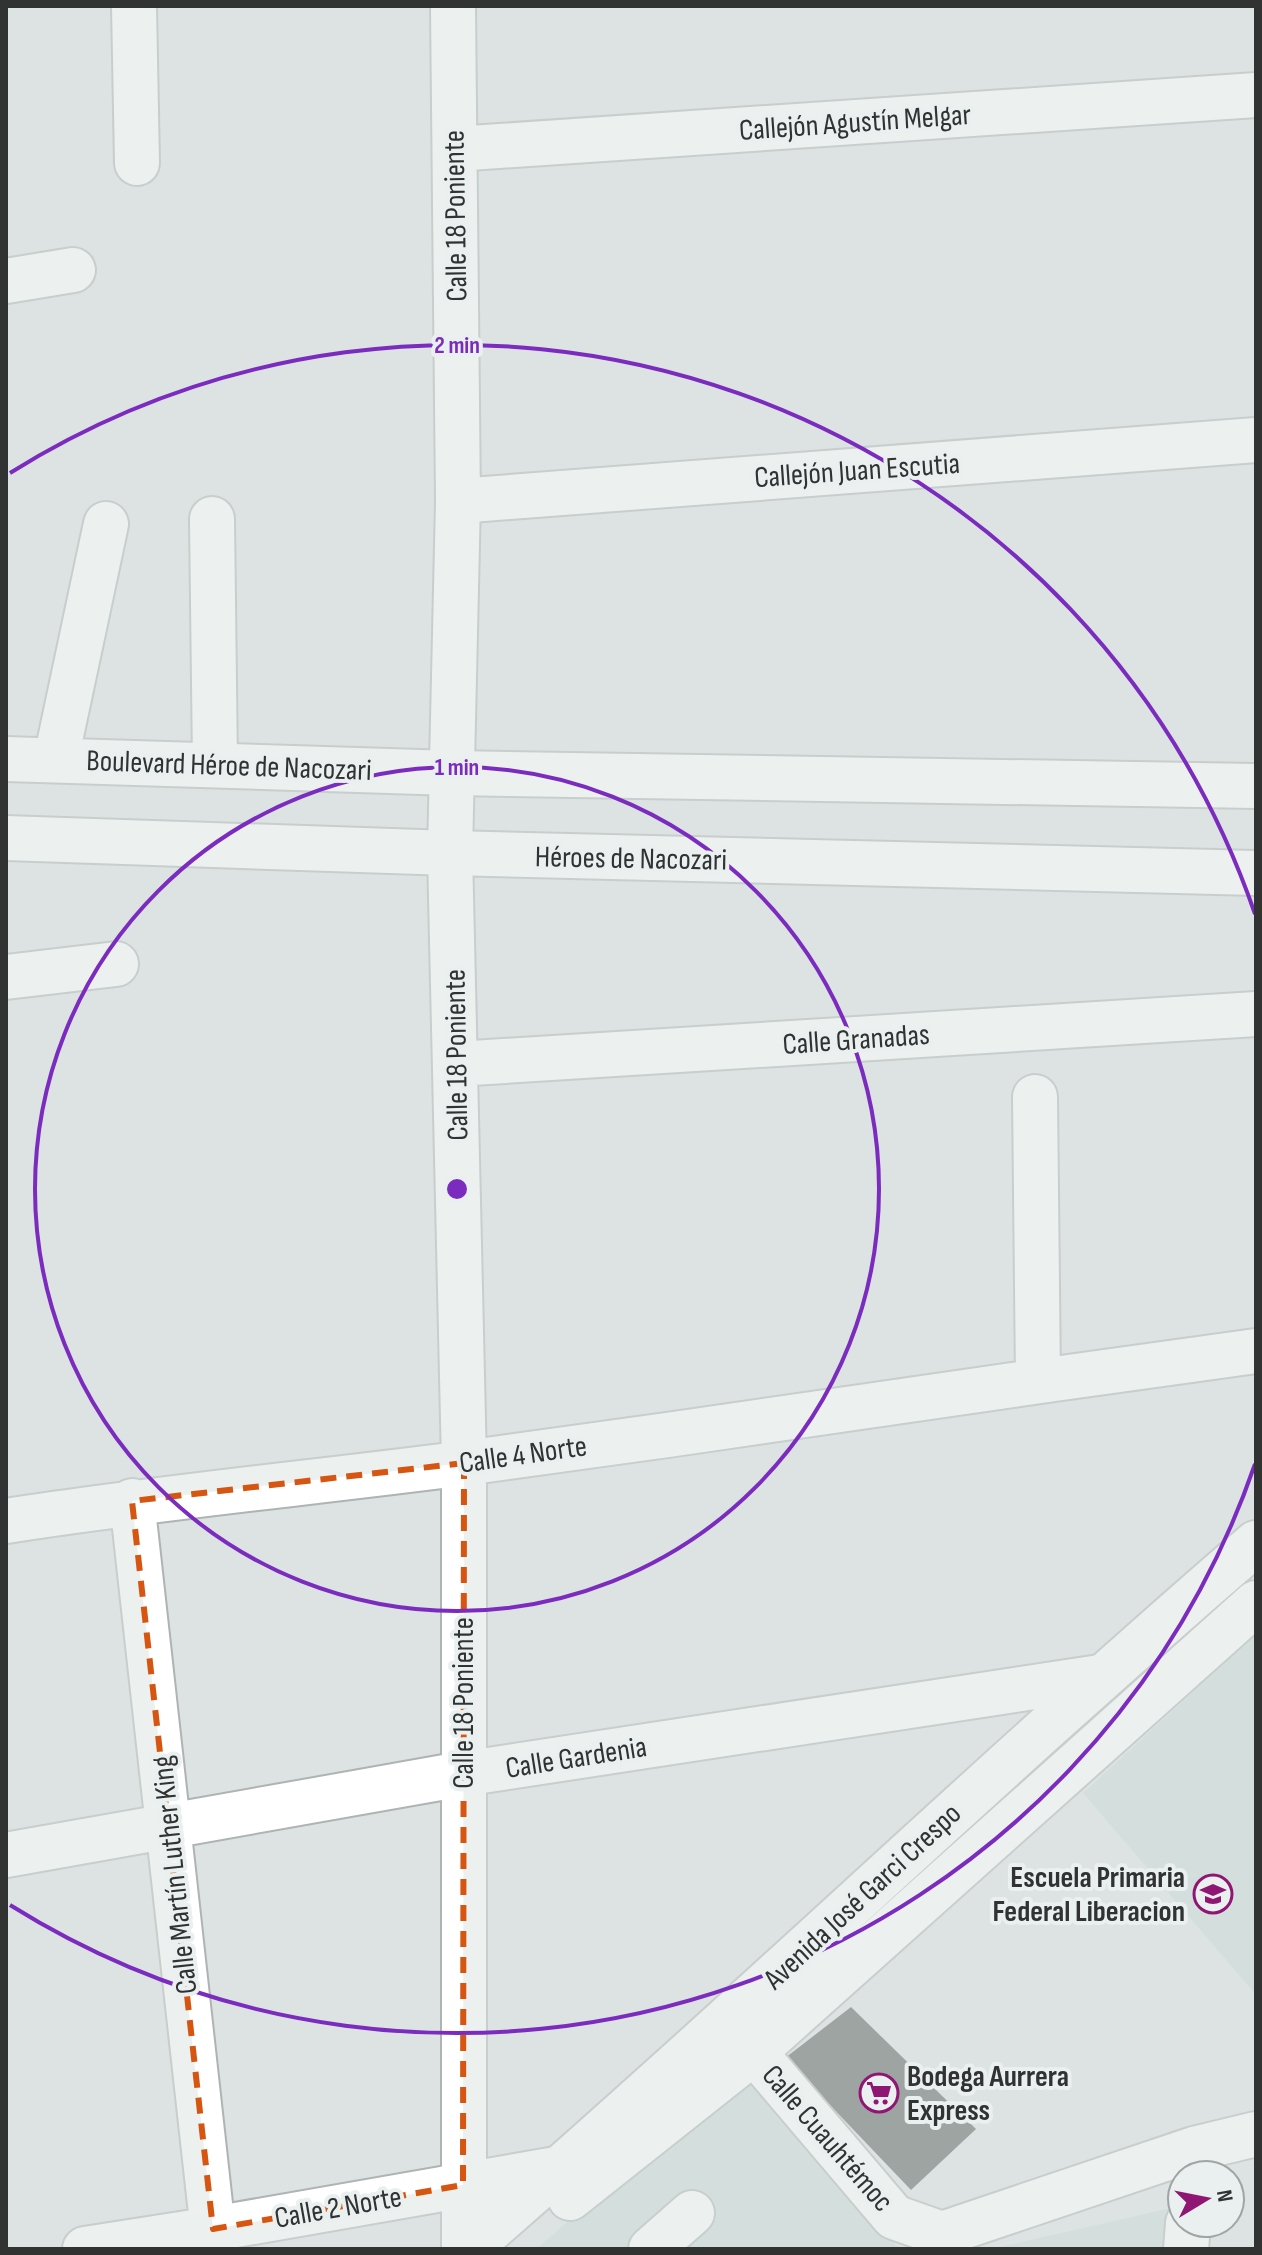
<svg xmlns="http://www.w3.org/2000/svg" width="1262" height="2255" font-family="'Sofia Sans Condensed',sans-serif">
  <rect width="100%" height="100%" fill="#dce3e2"/>
  <path fill="#cadad8" d="M1256,1634V1995L1083,1793Z
    M743,2071L899,2249H536Z
    M1175,2207L1171,2249H991Z"/>
  <path fill="#515756" d="M851,2007L976,2129L911,2190L785,2058Z"/>
  <g fill="none" stroke-linecap="round" stroke-linejoin="round">
    <g stroke="#aeb4b3" stroke-width="48">
      <path id="minor" d="M134,6L137,163
        M453,6L458,501L450,853L464,1463V2249
        M455,149L1256,95
        M6,281L73,270
        M458,501L1256,440
        M212,519L215,764
        M56,759L106,524
        M6,977L116,964
        M456,1064L1256,1014
        M1035,1097L1038,1380
        M132,1501L215,2249
        M6,1521C159,1497 312,1483 465,1463C729,1428 992,1386 1256,1351
        M6,1855L462,1774L1100,1677
        M726,2029L754,2052L894,2217L942,2234L1194,2149L1256,2134
        M651,2249L692,2213
        M1186,2249L1188,2223"/>
    </g>
    <g stroke="#aeb4b3" stroke-width="48">
      <path id="major" d="M6,759L452,773L1256,786
        M6,838L450,853L1256,873
        M570,2198L754,2052L1256,1603
        M85,2249L213,2229L562,2168
        M468,2249C735,2018 989,1773 1256,1543"/>
    </g>
    <use href="#minor" stroke="#fff" stroke-width="44"/>
    <use href="#major" stroke="#fff" stroke-width="44"/>
  </g>
  <path d="M0 0H1262V2255H0ZM464,1463L463,2185L213,2229L132,1501Z" fill="#dce3e2" fill-opacity=".55" fill-rule="evenodd"/>
  <path fill="none" stroke="#d65510" stroke-width="6" stroke-dasharray="16 10" stroke-linejoin="round" d="M464,1463L463,2185L213,2229L132,1501Z"/>
  <g fill="none" stroke="#7b2cbf" stroke-width="4">
    <circle cx="457" cy="1189" r="422"/>
    <path d="M1255 1464A844 844 0 0 1 10 1905M10 473A844 844 0 0 1 1255 914"/>
  </g>
  <defs>
    <g id="school-ring" transform="scale(2)"><circle r="9.5" fill="#e9f0ef" stroke="#901674" stroke-width="1.5"/><path d="M0-5L7-2L0 1L-7-2ZM-4 1L0 2.5L4 1V4Q0 6-4 4Z" fill="#901674"/></g>
    <g id="supermarket-ring" transform="scale(2)"><circle r="9.5" fill="#e9f0ef" stroke="#901674" stroke-width="1.5"/><path d="M-6-5.5h2.5l.6 2H6L4.5 2H-2.5L-4.4-4H-6ZM-1.5 3.2a1.3 1.3 0 1 0 .1 0ZM3 3.2a1.3 1.3 0 1 0 .1 0Z" fill="#901674"/></g>
  </defs>
  <g fill-rule="evenodd">
    <use href="#school-ring" x="1213" y="1894"/>
    <use href="#supermarket-ring" x="879" y="2093"/>
  </g>
  <g text-anchor="middle" stroke-width="8" stroke-linejoin="round" paint-order="stroke">
    <g font-size="30" fill="#313333" stroke="#e9f0ef">
      <text transform="translate(855 122) rotate(-4)" y="10">Callejón Agustín Melgar</text>
      <text transform="translate(455 216) rotate(-91)" y="10">Calle 18 Poniente</text>
      <text transform="translate(857 470) rotate(-4)" y="10">Callejón Juan Escutia</text>
      <text transform="translate(229 765) rotate(2)" y="10">Boulevard Héroe de Nacozari</text>
      <text transform="translate(631 858) rotate(1)" y="10">Héroes de Nacozari</text>
      <text transform="translate(856 1039) rotate(-4)" y="10">Calle Granadas</text>
      <text transform="translate(456 1055) rotate(-91)" y="10">Calle 18 Poniente</text>
      <text transform="translate(523 1454) rotate(-8)" y="10">Calle 4 Norte</text>
      <text transform="translate(463 1703) rotate(-90)" y="10">Calle 18 Poniente</text>
      <text transform="translate(576 1757) rotate(-9)" y="10">Calle Gardenia</text>
      <text transform="translate(174 1875) rotate(-96)" y="10">Calle Martín Luther King</text>
      <text transform="translate(862 1896) rotate(-43)" y="10">Avenida José Garci Crespo</text>
      <text transform="translate(828 2138) rotate(49)" y="10">Calle Cuauhtémoc</text>
      <text transform="translate(338 2207) rotate(-10)" y="10">Calle 2 Norte</text>
    </g>
    <g font-size="30" font-weight="bold" fill="#313333" stroke="#e9f0ef" text-anchor="end">
      <text x="1185" y="1887">Escuela Primaria<tspan x="1185" dy="34">Federal Liberacion</tspan></text>
      <text x="907" y="2086" text-anchor="start">Bodega Aurrera<tspan x="907" dy="34">Express</tspan></text>
    </g>
  </g>
  <circle cx="457" cy="1189" r="12" fill="#7b2cbf" stroke="#e9f0ef" stroke-width="4"/>
  <g font-size="24" text-anchor="middle" font-weight="bold" fill="#7b2cbf" stroke="#e9f0ef" stroke-width="8" stroke-linejoin="round" paint-order="stroke">
    <text x="457" y="353">2 min</text>
    <text x="457" y="775">1 min</text>
  </g>
  <rect width="1262" height="2255" fill="none" stroke="#313333" stroke-width="16"/>
  <g transform="translate(1206 2199) rotate(80)"><circle r="38" fill="#e9f0ef" stroke="#9fa4a4" stroke-width="2"/>
  <path d="M0-6L14 30L0 20L-14 30Z" fill="#901674"/>
  <text y="-12" font-size="22" font-weight="bold" text-anchor="middle" fill="#313333">N</text>
  </g>
</svg>
